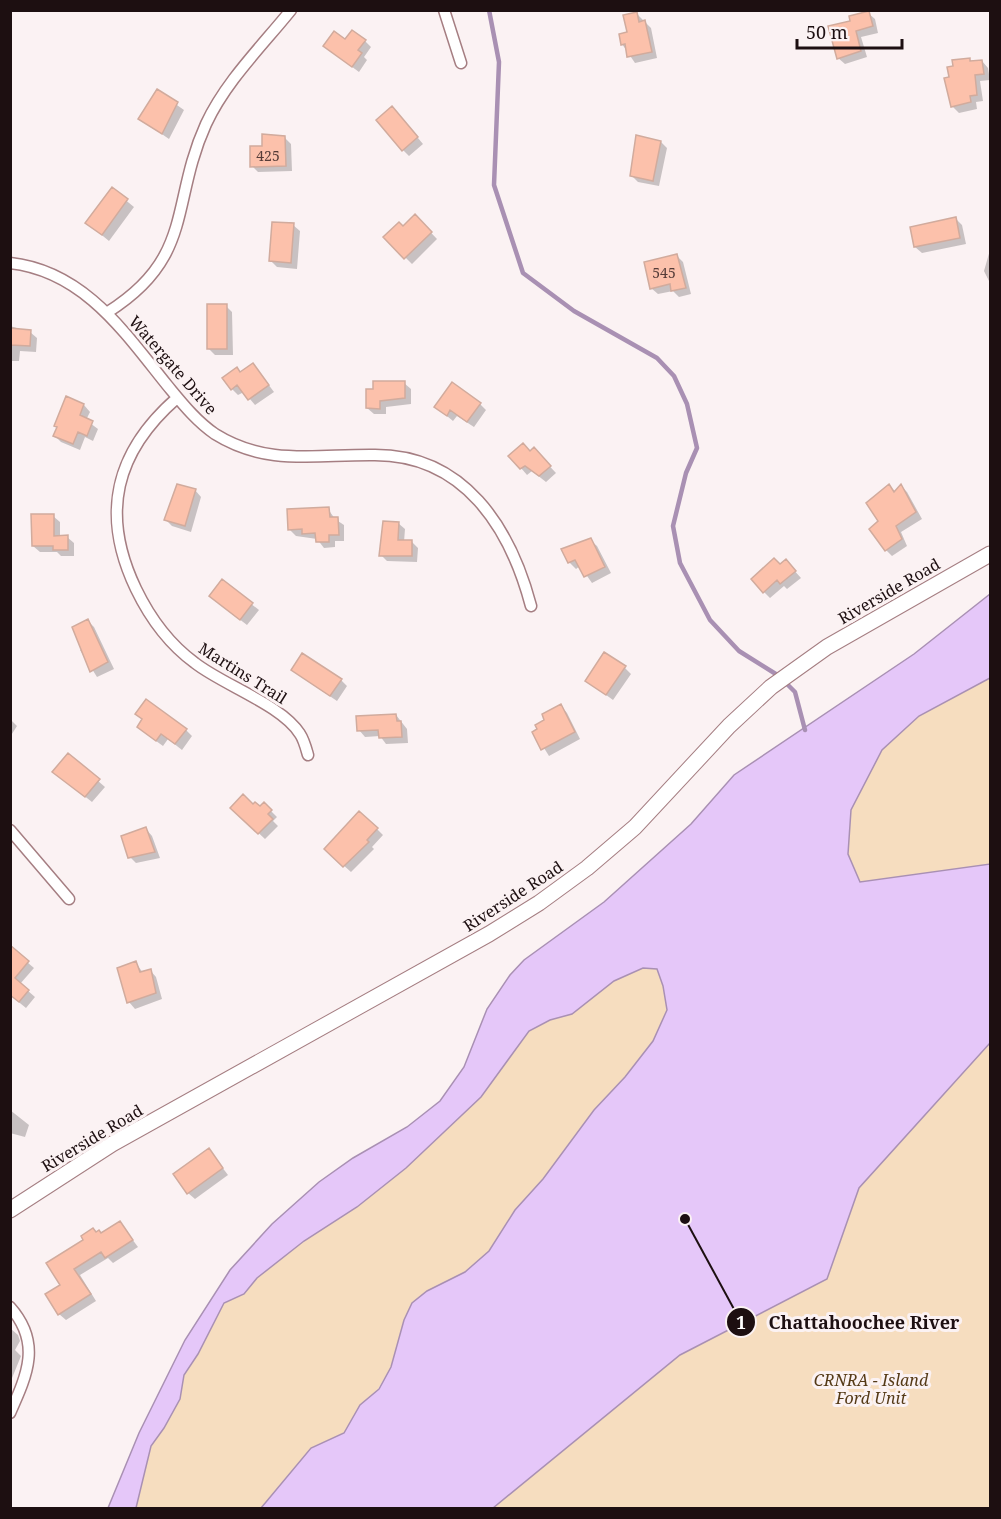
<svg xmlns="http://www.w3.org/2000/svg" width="1001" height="1519" font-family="'Noto Serif',serif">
  <rect width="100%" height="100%" fill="#fbf2f3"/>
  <path fill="#f6ddbf" d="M990,678V864L860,882L848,854L851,810L882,750L919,716Z
    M643,968L657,969L663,986L667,1010L653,1041L625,1077L594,1110L543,1179L515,1210L489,1251L465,1272L427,1291L404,1320L391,1367L378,1389L360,1405L344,1433L311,1448L261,1508H136L151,1446L164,1428L180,1399L184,1375L198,1354L224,1303L244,1294L257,1278L304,1241L357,1207L406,1168L481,1097L529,1031L550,1020L572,1014L614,981Z
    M990,1043V1508H493L680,1355L827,1279L859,1188Z"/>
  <path fill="#e5c7f9" stroke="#a990b3" stroke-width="1.5" d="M990,594V678L919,716L882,750L851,810L848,854L860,882L990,864V1043L859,1188L827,1279L680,1355L493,1508H261L311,1448L344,1433L360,1405L379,1389L391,1367L404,1320L412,1303L427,1291L465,1272L489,1251L515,1210L543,1179L594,1110L625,1077L653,1041L667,1010L663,986L657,969L643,968L614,981L572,1014L550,1020L529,1031L481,1097L406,1168L357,1207L304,1241L257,1278L244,1294L224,1303L198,1354L184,1375L180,1399L164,1428L151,1446L136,1508H108L139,1433L185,1340L230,1270L272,1224L319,1182L353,1158L407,1127L440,1101L464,1067L487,1009L510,975L524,960L604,902L691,824L734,775L914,654Z"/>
  <path fill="#0003" d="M636,13L651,28L657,58L635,63L622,44Z
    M868,13L875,19L878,33L861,37L867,57L845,64L838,58L852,22Z
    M345,41H365L371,47L364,57L367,60L359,72L332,52Z
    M982,61L988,68L990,80L980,81L983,101L976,102L977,109L959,113L953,107L945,79L951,78L955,67Z
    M157,91L184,110L169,139L140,119Z
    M398,114L423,144L409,156L403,150Z
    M285,138L291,144L292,171L258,172L252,166L264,147Z
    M661,142L667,148L659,186L638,182L632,176Z
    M112,189L134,207L109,241L87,223Z
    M415,216L437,239L412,264L385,237L403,228Z
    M956,219L962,225L966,244L922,253L915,247Z
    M293,225L300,231L297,269L277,267L271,261Z
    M990,250V283L984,271Z
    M677,256L683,262L691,294L679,297L673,291L658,294L651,288Z
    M226,306L232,312L233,355H215L209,349Z
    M10,326L30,332L37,338L36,352L20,351L19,361H11Z
    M259,372L274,392L255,405L244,392L238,395L232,389L241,374Z
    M404,383L411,389V404L386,407V414H374L367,408Z
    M67,398L84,405L90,412L86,420L98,429L93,441L85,437L80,450L61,442L55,436Z
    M480,404L486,410L474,427L457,416L453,421L436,407Z
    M530,453L540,456L556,473L546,482L532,471L527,475L521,468Z
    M889,486L896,492L901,486L907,492L922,519L901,532L907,546L892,556L886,550L880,522Z
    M195,490L201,497L191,532L172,526L166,520Z
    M328,509L335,519L344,525V541H335V547L324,548L317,539L296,536L289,529Z
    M53,516L60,522V537H67L74,543V556H61L57,552H40L33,546Z
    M398,523L405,529L404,542H412L418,548L417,562L387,561L381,555V536Z
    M590,540L597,546L611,573L592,583L580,566L576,569L569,562L563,550Z
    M780,566L792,568L801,578L787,589L784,586L770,598L764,592Z
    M222,581L259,610L247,625L217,602Z
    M88,621L94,627L114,669L97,677L80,650L84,648Z
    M625,668L631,674L613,700L587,681Z
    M300,676L341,680L347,686L337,701Z
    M561,706L567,713L580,739L549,756L534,732Z
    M137,714L186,730L192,736L182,750L168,739L163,746L145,733L143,720Z
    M396,715L407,729L408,743L386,744L380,736L365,737L359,730Z
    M10,719L17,726L10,737Z
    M68,755L105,787L92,802L54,772Z
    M264,804L277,817L273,821L278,826L265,839L232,808L253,806L260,808Z
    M146,829L152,836L160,858L136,863L130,857Z
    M377,829L383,835L372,847L374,849L351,872L332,855Z
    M14,951L34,968L20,984L35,997L26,1008L10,995Z
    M136,963L143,973L150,970L156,977L162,999L135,1009L129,1002Z
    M10,1110L29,1125L25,1137L10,1133Z
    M209,1150L228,1175L195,1199L188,1193Z
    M120,1223L138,1247L113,1263L108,1258L80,1275L96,1301L66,1320L59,1314L62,1286L97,1233L101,1234Z
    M10,1328L18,1335L20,1341L15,1350L21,1356L10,1383Z"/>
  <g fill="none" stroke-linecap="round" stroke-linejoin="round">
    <path stroke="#a990b3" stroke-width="4.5" d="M489,10L499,62L494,185L523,273L574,311L657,358L674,376L687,404L697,448L686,473L673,526L680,563L710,620L739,651L779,676L795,692L805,730"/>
  </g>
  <path fill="#fcc1ab" stroke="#d1ab9d" stroke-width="1.5" d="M869,11L873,26L856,31L861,51L837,59L828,26L850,21L849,16Z
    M637,12L639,22L645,20L652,52L627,57L625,44L621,45L619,34L627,32L623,15Z
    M352,30L366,40L358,50L362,53L352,67L323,46L334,31L345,39Z
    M970,58V61L982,60L984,74L975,75L977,95L970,96L971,102L951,107L944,78L949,77L947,67L953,66L952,60Z
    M157,89L178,102L162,134L138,119Z
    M392,106L418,137L402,151L376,120Z
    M262,134L285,136L286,166L250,167V146H262Z
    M636,135L661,141L653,181L630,176Z
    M112,187L128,199L102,235L85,223Z
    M415,214L432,232L404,259L383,237L399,222L403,226Z
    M956,217L960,238L914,247L910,227Z
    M272,222L294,223L291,263L269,261Z
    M677,254L686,288L671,291L670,284L650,289L644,262Z
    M207,304H227V349H207Z
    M10,328L31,330L30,346L10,345Z
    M253,363L269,385L248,400L237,385L231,390L222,378L237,367L240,372Z
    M373,381H405V398L380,401V409L366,408V389H373Z
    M452,382L481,403L467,422L450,410L447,416L434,407Z
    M66,396L84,404L80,415L93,421L87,436L78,432L73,444L53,436L57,427L54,426Z
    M523,443L530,451L534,447L551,466L539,476L525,466L520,469L508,456Z
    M177,484L196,489L185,526L164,520Z
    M889,484L894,492L901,484L916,512L896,526L902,539L885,551L869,529L878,521L866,503Z
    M329,507L330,517H338L339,535H329V542H316L315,533L302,534V529L288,530L287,509Z
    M31,514H54V536L68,535V550H53V546H32Z
    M383,521L399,522L398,540H412V556H379Z
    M591,538L605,567L584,577L575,560L568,563L561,549Z
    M774,558L780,564L786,559L796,571L780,584L777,580L763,593L751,579Z
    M222,579L253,603L240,620L209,596Z
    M88,619L108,662L90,672L72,627Z
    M604,652L626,666L606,695L585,681Z
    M302,653L342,679L330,696L291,670Z
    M146,699L187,729L175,744L161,734L156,741L137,727L142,719L135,714Z
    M561,704L575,732L541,750L532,732L537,729L535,725L544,720L542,714Z
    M396,714L397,721H401L402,737L379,738L378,730L357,731L356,716Z
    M68,753L100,779L85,797L52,772Z
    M243,794L253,804L255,802L260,806L264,802L272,810L268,814L273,819L258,834L230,808Z
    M359,811L378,828L367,840L369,842L343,867L324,849Z
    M146,827L155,852L128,858L121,836Z
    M10,945L29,961L15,978L29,990L19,1002L10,995Z
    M136,961L140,972L151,969L156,993L127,1003L117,968Z
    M209,1148L223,1168L187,1194L173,1174Z
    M120,1221L133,1240L105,1258L101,1252L74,1269L91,1294L58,1315L45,1294L60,1285L46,1263L83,1240L81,1236L93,1228L96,1232L99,1230L101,1233Z"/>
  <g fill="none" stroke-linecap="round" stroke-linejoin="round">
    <g stroke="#a57e82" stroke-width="13">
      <path id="street" d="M444,10L461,63
        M10,263C84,271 125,333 167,385C182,403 196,421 215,434C268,467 317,454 375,455C464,455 510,527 531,606
        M108,312C195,257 170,203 206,124C226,81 262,46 291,10
        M177,398C115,452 100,514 136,589C150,618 169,644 195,663C223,685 282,705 300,734C304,740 306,748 308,755
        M10,830L69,899
        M10,1307C42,1343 27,1375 10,1413"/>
    </g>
    <g stroke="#a57e82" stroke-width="17">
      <path id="secondary" d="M10,1210L112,1144L489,934L539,903L587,868L635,827L729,726L771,687L827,647L990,554"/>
    </g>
    <use href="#street" stroke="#fff" stroke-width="10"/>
    <use href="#secondary" stroke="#fff" stroke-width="15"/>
  </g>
  <g text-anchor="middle" stroke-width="6" stroke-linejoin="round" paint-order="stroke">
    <g font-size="14" fill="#553c38">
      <text x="268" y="161">425</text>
      <text x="664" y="278">545</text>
    </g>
    <g font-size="16" fill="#1d0f11" stroke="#fbf2f3">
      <text transform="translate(173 365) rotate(49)" y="6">Watergate Drive</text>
      <text transform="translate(889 591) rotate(-30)" y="6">Riverside Road</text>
      <text transform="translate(243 673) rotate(32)" y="6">Martins Trail</text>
      <text transform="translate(513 896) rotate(-33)" y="6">Riverside Road</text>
      <text transform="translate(92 1138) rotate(-31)" y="6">Riverside Road</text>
    </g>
    <g font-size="16" font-style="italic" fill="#553a17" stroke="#fbf2f3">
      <text x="871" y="1386">CRNRA - Island<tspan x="871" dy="18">Ford Unit</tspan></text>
    </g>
  </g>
  <path fill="none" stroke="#1d0f11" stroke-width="2" d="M685 1219L741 1322"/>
  <g fill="#1d0f11" stroke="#fbf2f3" stroke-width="2">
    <circle cx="685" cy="1219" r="6"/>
    <circle cx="741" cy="1322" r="15"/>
  </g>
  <g font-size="18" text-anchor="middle" font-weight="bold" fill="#fff">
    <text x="741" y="1329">1</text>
  </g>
  <g font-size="18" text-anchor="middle" font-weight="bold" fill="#1d0f11" stroke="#fbf2f3" stroke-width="6" stroke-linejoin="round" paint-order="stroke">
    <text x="864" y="1329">Chattahoochee River</text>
  </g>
  <rect width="1001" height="1519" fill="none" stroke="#1d0f11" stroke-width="24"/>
  <path d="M797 39v9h105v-9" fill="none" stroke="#1d0f11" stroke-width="3"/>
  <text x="806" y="39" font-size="18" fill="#1d0f11" stroke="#fbf2f3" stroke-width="4.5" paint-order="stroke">50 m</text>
</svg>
